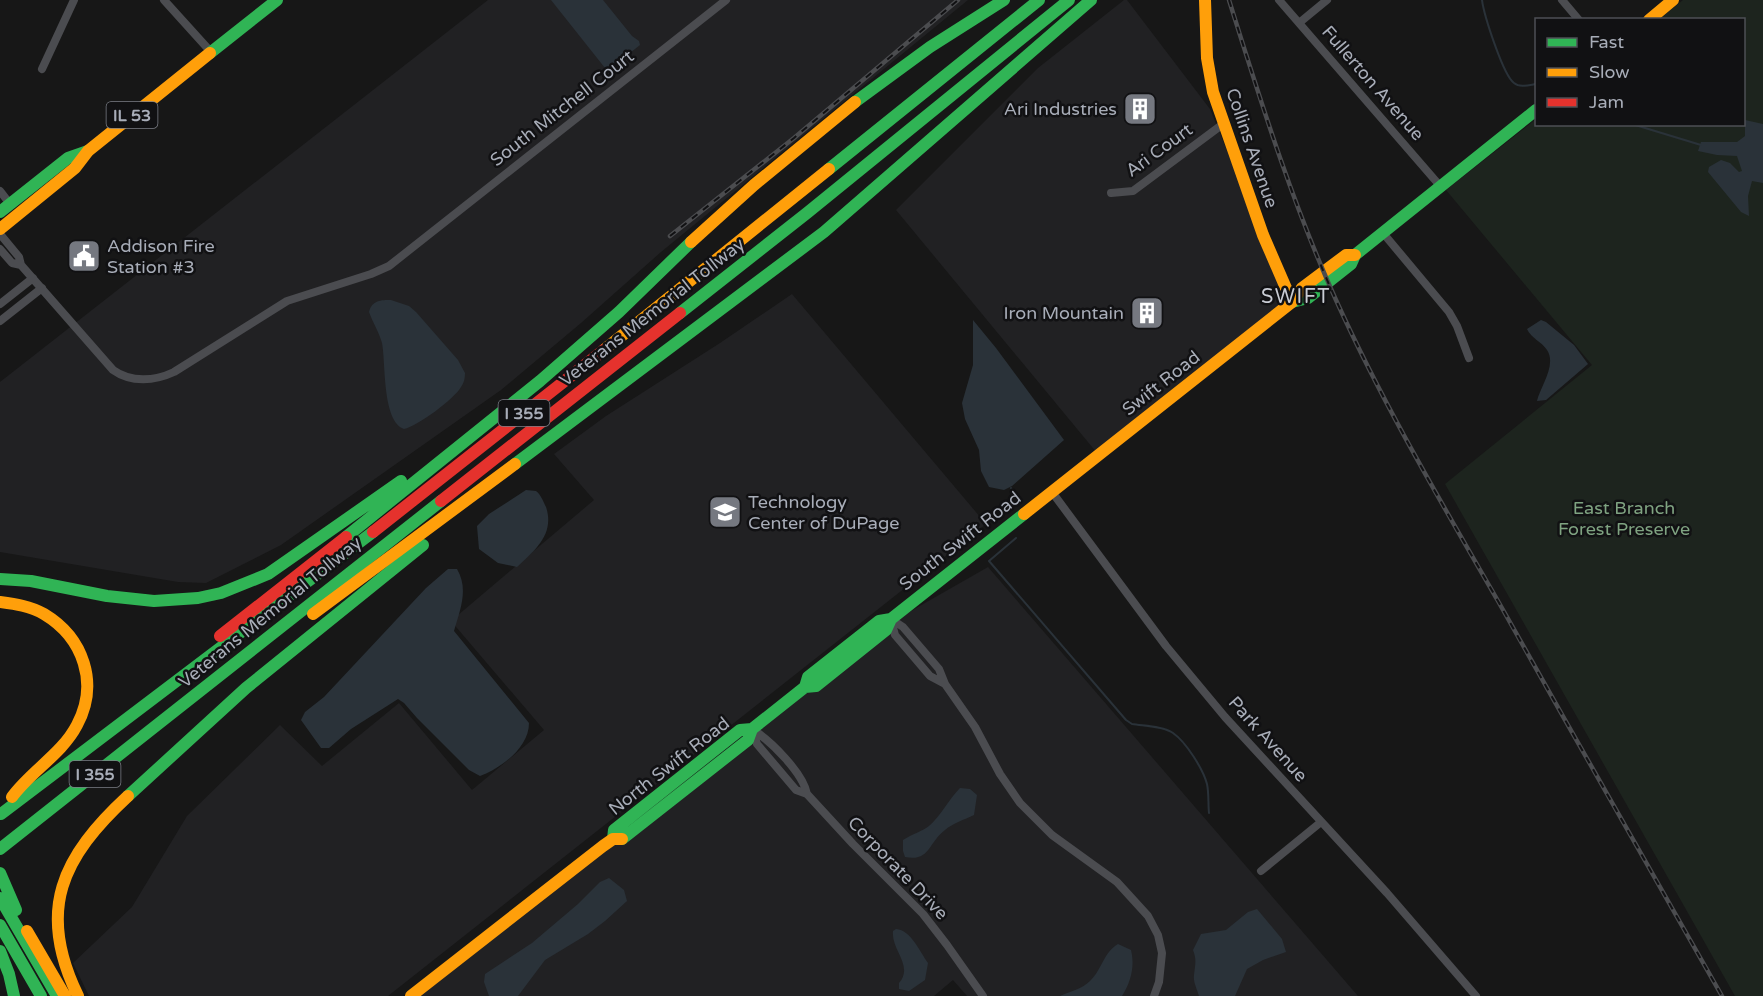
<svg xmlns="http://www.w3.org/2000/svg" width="1763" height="996" font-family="'Varela Round',sans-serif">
  <rect width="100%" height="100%" fill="#171717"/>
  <path fill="#212123" d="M488,0H968L661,252L581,323L501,390L281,545L206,583L178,582L0,552V382Z
    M1124,0H1127L1210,109L1289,302L1097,453L896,210L1038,68Z
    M792,294L986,524L388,996H89L73,963L132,907L187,816L280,725L322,766L399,703L472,790L544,730L451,621L594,500L554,454L606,416L720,343Z
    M988,567L1358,996H967L953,980L934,996H418L897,619Z"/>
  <path fill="#1d241e" d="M1683,0H1763V996H1735L1445,484L1592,365L1446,190L1536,119V124H1744V20L1659,19Z"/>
  <path fill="#2a3239" d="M551,0H603L632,36L639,41L640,45L611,68H605Z
    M1745,120L1763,124V183L1752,181L1748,196L1749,216L1741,212L1708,172L1709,167L1721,160L1730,163L1739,172L1742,171L1737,156L1717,155L1698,151L1701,142H1737L1745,136Z
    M391,300L409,306L416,312L458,360L465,373C465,378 464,383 461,387C454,399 418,426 404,429C382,421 386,363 382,343C379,332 373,323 369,312C372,300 381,300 391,300Z
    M973,320L996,348L1064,440L1012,486L1004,490L989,487L981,471L979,450L965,419L962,403L973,365Z
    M1541,320L1546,322L1574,345L1588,364L1546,400L1537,401C1540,387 1557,365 1547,350C1542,342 1531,338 1527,329Z
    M526,490L536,491C541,495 543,501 546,507C555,534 535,550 517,567L498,563L479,549L477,526L489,514Z
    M448,569H457C469,589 460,610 454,631L529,723C529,748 501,768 480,776L469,770L417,718L404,703L398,699L351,729L329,748H321L301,720L305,712L324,697L426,588Z
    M960,788L970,789L977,795L974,815C964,820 953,823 945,830C928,843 930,862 905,857L903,851V840C912,834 923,831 929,826C940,817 949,799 960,788Z
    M609,878L624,890L627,901L605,921L588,934L545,960L518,996H489L484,982L485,974L532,943L578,904L600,882Z
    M1257,909L1282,939L1286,952L1263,960L1247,969L1235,996H1199C1197,989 1193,982 1194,975C1195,965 1197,960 1193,950L1201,934L1226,930L1248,912Z
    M896,929C911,930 920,952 928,963L925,980L909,991L899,989V983C914,966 891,950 893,931Z
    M1118,944L1131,950C1135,966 1131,982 1122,996H1060C1069,992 1082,989 1090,981C1102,970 1103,953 1118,944Z"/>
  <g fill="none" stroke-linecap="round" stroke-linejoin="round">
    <path stroke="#2a3239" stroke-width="2" d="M1482,0C1484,15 1503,75 1514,83C1520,88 1529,85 1536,84
      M1632,124L1701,145
      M1011,488L1014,493
      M1016,538L989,561L1126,720L1132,724C1144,726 1163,726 1173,733C1186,742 1203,769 1207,784C1209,793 1208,804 1209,813"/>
    <path stroke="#4b4c50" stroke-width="8" d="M164,0L211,52
      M1279,0L1441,187
      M1562,0L1579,20
      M1299,23L1327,0
      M42,69L74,0
      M0,191L10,204
      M1111,193L1133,191L1223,124
      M1383,233L1449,312L1457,326L1469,358
      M0,234L19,257L21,265L113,370C131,383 155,381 174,372L287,301L371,274L389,266L726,0
      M0,249L12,263L21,265
      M0,304L33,278
      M0,321L42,288
      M1052,492L1166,646L1225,717L1387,893L1476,996
      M891,619L903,627L939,669L945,684L975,727L1000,774L1020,803L1052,835L1117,882L1148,916L1158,935L1162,953L1159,982L1154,996
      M891,620L895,635L930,676L945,684
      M752,729L757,744L796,790L807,794L853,844L923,914L947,945L983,996
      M752,729C771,741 803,773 807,794
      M1261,871L1321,822"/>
    <path stroke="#30b455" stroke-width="12" d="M210,53L277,0
      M855,102L930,47L1004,0
      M829,169L1039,0
      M0,212L68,158L88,151
      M1292,302L1308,298L1351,264L1355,255L1536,110
      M680,313L807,213L1069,0
      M515,464L824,232L1091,0
      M346,537L540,381L619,312L691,242
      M0,579L31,581L107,596L154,601L198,598L221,593L268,574L401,481
      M805,687L816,686L886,630L891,619
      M128,796L246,688L423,545
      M1,814L373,532
      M613,839L614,830L740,730L752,729
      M622,839L748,740L752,729L805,687L808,677L879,621L891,619L1024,514
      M0,849C147,733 293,617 441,501
      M0,873L16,910
      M0,898L57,996
      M0,925L41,996
      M0,951L9,974L14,996"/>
    <path stroke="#ff9f0a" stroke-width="12" d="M1205,0L1207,58L1213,92L1263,235L1292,302
      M1649,20L1673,0
      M0,229L75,168L88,151L210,53
      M691,242L754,185L855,102
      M604,350L829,169
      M1024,514L1292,302L1302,288L1346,255H1355
      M0,602C15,604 30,606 44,614C84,638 99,684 77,725C62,754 31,771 12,797
      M313,614L515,464
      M27,931L65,996
      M78,996C36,910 62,857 128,796
      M411,996L603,846L613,839H622"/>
    <path stroke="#e5322d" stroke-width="12" d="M441,501L680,313
      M373,532L604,350
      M220,636L346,537"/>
    <g stroke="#4b4c4f" stroke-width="4.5">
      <path id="rail" d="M1229,0C1261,102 1292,203 1336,300C1383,404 1441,502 1498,601C1572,733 1647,864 1722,996
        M670,236L794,138L958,0"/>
    </g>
    <use href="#rail" stroke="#111113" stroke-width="2" stroke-dasharray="7" stroke-linecap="butt"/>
  </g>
  <defs>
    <g id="building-square" transform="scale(1.725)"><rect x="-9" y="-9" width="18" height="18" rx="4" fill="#757880" stroke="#111113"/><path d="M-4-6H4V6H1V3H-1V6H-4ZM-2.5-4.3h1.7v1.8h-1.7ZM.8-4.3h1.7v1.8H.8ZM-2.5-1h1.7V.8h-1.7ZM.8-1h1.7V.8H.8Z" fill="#fff"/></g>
    <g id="civic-square" transform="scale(1.725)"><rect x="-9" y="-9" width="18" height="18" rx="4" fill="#757880" stroke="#111113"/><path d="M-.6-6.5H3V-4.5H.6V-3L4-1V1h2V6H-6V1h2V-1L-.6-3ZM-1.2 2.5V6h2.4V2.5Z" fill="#fff"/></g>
    <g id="school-square" transform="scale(1.725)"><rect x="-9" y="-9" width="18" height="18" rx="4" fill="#757880" stroke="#111113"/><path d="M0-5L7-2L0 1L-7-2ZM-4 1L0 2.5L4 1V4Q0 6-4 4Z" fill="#fff"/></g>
  </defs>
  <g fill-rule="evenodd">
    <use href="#building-square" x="1140" y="109"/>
    <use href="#civic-square" x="84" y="256"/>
    <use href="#building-square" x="1147" y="313"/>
    <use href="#school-square" x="725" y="512"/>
  </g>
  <g text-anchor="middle" stroke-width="5" stroke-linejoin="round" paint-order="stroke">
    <g fill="#111113" stroke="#7b7e86" stroke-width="1.5">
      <rect x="106.5" y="102" width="51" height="26" rx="4.5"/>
      <rect x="498.5" y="400" width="51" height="26" rx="4.5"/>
      <rect x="69.5" y="761" width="51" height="26" rx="4.5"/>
    </g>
    <g font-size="16" font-weight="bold" fill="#a8adb8">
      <text x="132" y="121">IL 53</text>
      <text x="524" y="419">I 355</text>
      <text x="95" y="780">I 355</text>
    </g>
    <g font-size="18" fill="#a8adb8" stroke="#111113">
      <text transform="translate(1373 83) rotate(49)" y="6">Fullerton Avenue</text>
      <text transform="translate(562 108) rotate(-38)" y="6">South Mitchell Court</text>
      <text transform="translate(1252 148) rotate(71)" y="6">Collins Avenue</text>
      <text transform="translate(1159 150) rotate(-36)" y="6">Ari Court</text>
      <text transform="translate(652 312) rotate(-38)" y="6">Veterans Memorial Tollway</text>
      <text transform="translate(1161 383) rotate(-38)" y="6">Swift Road</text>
      <text transform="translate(960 541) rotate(-38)" y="6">South Swift Road</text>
      <text transform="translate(270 612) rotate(-39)" y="6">Veterans Memorial Tollway</text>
      <text transform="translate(1268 739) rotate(48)" y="6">Park Avenue</text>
      <text transform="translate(669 766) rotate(-38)" y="6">North Swift Road</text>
      <text transform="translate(898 868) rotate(46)" y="6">Corporate Drive</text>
    </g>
    <g font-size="18" fill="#a8adb8" stroke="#111113" text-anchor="end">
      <text x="1117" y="115">Ari Industries</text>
      <text x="107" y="252" text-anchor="start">Addison Fire<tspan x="107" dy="21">Station #3</tspan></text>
      <text x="1124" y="319">Iron Mountain</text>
      <text x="748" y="508" text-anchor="start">Technology<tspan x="748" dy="21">Center of DuPage</tspan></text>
    </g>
    <g font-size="18" fill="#7fa381" stroke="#111113">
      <text x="1624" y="514">East Branch<tspan x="1624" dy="21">Forest Preserve</tspan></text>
    </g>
    <g font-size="20" letter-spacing="1.5" fill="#c9ccd4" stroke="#111113">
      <text x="1296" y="303">SWIFT</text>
    </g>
  </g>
  <rect x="1535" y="18" width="210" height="108" fill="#111113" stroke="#4d4f55" stroke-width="1.5"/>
  <rect x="1547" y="38" width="30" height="9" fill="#30b455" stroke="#4d4f55" stroke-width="1.5"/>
  <text x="1589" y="48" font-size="18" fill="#a8adb8">Fast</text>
  <rect x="1547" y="68" width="30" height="9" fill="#ff9f0a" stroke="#4d4f55" stroke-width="1.5"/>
  <text x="1589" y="78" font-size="18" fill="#a8adb8">Slow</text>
  <rect x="1547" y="98" width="30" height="9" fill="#e5322d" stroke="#4d4f55" stroke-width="1.5"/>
  <text x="1589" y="108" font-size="18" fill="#a8adb8">Jam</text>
</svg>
